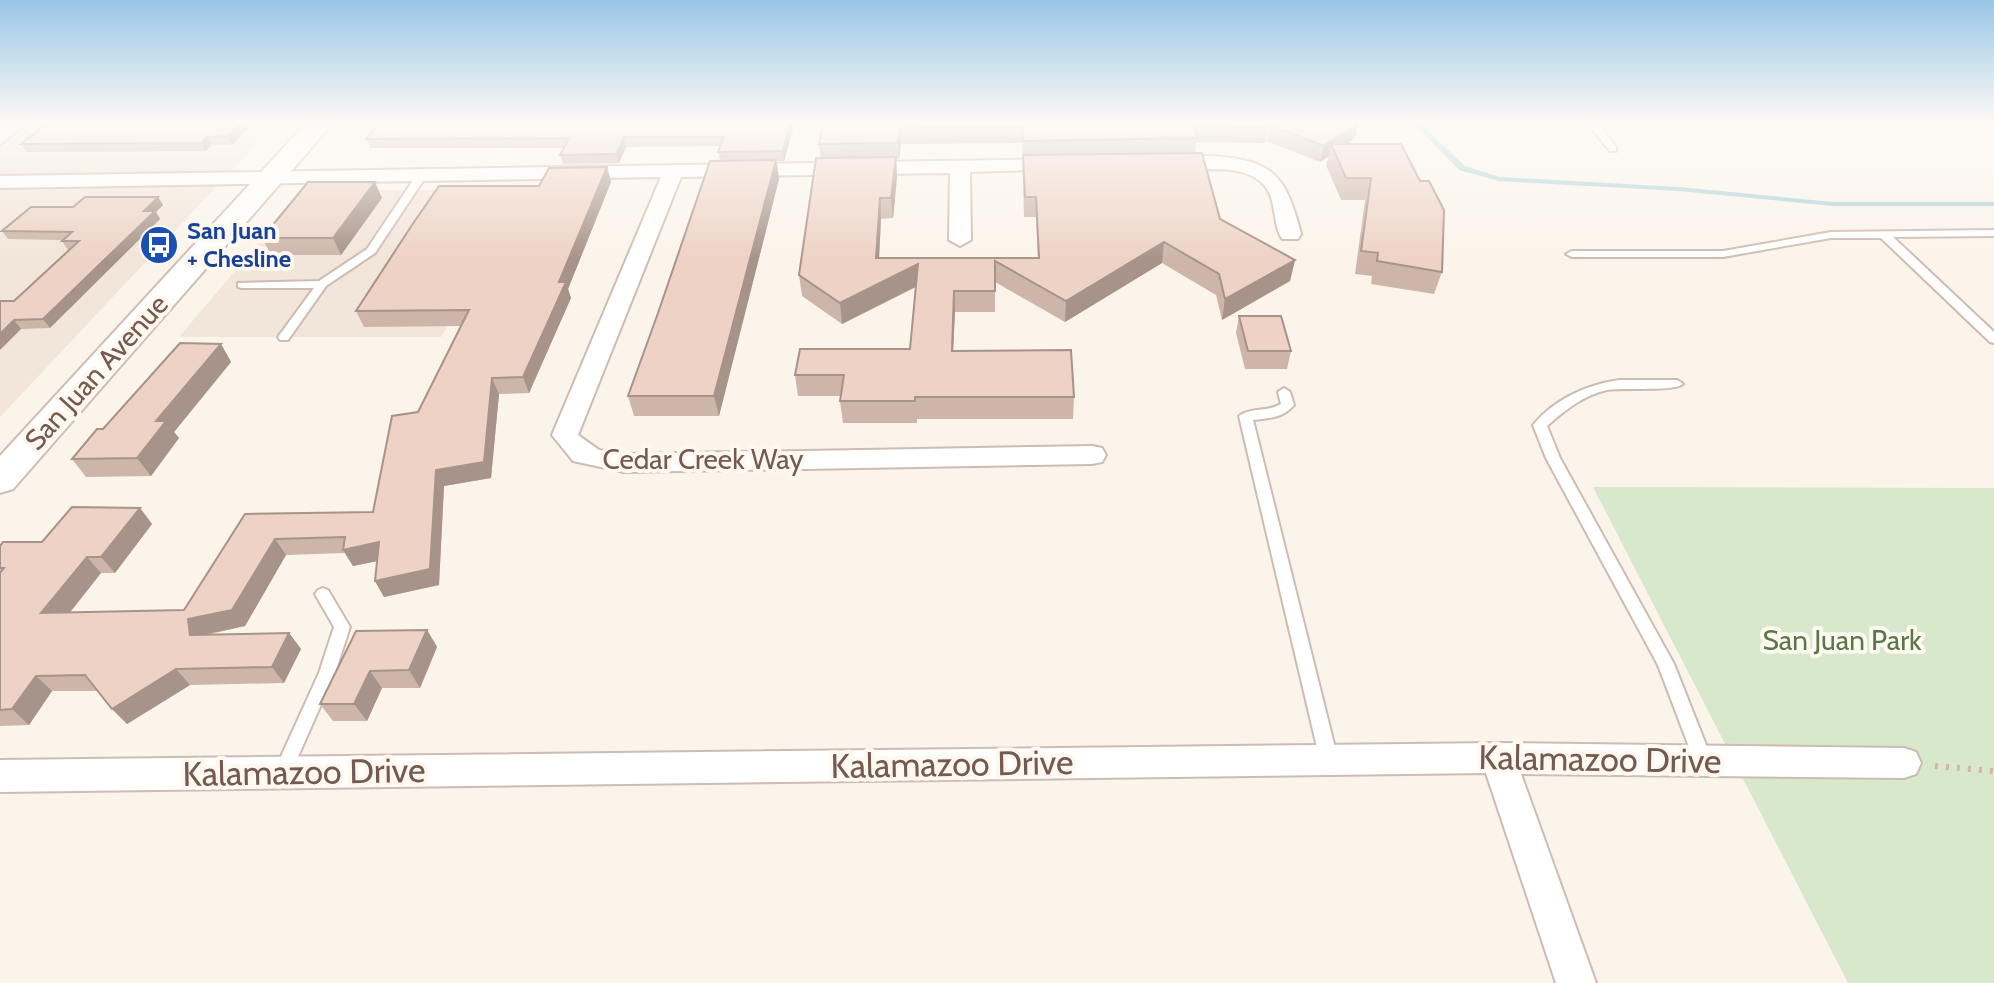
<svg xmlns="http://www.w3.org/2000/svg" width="1994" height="983" font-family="Cabin,sans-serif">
  <rect width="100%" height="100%" fill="#fbf4eb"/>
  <path fill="#f2e5da" d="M0,122H277L0,417Z
    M312,190H445L490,252L441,337H179L301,193Z"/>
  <path fill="#d8e8ca" d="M1593,487L1994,488V983H1848Z"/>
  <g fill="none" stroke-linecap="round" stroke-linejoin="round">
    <path fill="#a8d1d4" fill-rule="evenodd" d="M1412,122H1419L1465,166L1500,177L1679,187L1833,202H1994V206H1833L1679,191L1499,181L1459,170Z"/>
    <g stroke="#cdbcb1" stroke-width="4">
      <path id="service" d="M1586,122H1596L1616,147V151H1610Z
        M424,169L429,172L375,253L326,286L288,340H280L278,337L314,288H242L238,287V283L319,281L367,249L420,170Z
        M1994,230V236L1893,237L1994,332V343L1990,342L1881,238H1831L1723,257H1572L1566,254L1572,251H1723L1831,232Z
        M1619,380H1677L1683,384C1673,392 1625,387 1607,390C1584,395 1565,410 1547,426L1560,458L1674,664L1712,760L1709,765L1703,768L1697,765L1694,760L1658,665L1546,458L1533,425C1555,399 1586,385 1619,380Z
        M1284,388L1290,392L1294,405C1283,418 1270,418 1253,420L1338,760L1335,765L1329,768L1323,765L1320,760L1239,416C1251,407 1268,412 1281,404L1278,392Z
        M323,588L328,590L350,627L335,673L289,777L283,780L277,777L274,772L319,673L334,627L315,594L318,590Z"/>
    </g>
    <g stroke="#cdbcb1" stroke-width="4">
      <path id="minor" d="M9,122H29L0,144V129Z
        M1212,156C1274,160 1286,176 1301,234L1298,239H1282C1272,223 1277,201 1265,186C1238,154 1175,181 1159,163L1169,157Z
        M1060,159L1067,161L1070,165L1067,169L970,172L971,240L960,246L949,240L950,173L681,177L578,435L599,450L624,454L1092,446L1102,448L1106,455L1102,462L1092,464L624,472L573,461L552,435L661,177L0,188V176Z
        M1498,743L1904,748L1916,752L1921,763L1916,774L1904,778L1521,774L1596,983H1556L1486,773L0,792V760Z"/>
    </g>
    <g stroke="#d1bdb2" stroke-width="4">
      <path id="secondary" d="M307,122H334L13,489L0,493V456Z"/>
    </g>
    <path stroke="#d4b6a8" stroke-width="6" stroke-dasharray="3 8" stroke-linecap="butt" d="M1935,766L1994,771"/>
    <use href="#service" fill="#fff" fill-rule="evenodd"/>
    <use href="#minor" fill="#fff" fill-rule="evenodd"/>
    <use href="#secondary" fill="#fff" fill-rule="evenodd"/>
  </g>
  <path fill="#cdb5a9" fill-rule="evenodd" d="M49,122H254L232,145H211L206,151L26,152L21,144Z
    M380,122H795L784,161H777L779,179L719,416H634L628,396L720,160L718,152L721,146L626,147L619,163L563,164L560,155L564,148H370L366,139Z
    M823,122L1268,127L1265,143L1196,142L1195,153L1220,219L1295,260L1290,281L1222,320L1216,295L1162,263L1065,322L995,282V312H955L953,351L1074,397L1073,419H917V423H843L840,401L841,396H798L795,375L910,349L916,287L842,324L802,296L799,275L821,158L819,144ZM1022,143L1024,217H1036L1038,258H879L881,219L893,218L897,177L896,159H899L901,144Z
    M1269,125L1355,138L1347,144L1442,272L1434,294L1371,284L1372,276L1355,274L1365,200H1341L1326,165L1329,156L1320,162L1266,141Z
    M607,167L611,182L568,289L571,298L529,393L499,394L491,478L444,486L439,585L384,597L375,581L377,561L353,566L345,553L286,555L245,626L206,635L289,633L301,649L284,683L190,685L127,724L98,691H52L29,725L0,726V546L42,542L140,508L152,524L115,573H101L70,612L184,610L245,514L373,512L418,412L461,326L364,327L356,311L539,186Z
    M158,197L163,205L156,212L160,219L50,328L21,329L0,350L14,301L70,250H68L62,241L63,240L8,239L2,231L73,207Z
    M382,198L341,255H271L262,238Z
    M1239,316L1291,351L1287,369H1245L1236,333Z
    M221,344L231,362L174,432L179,438L151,476L86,477L72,459L103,429Z
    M427,630L437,647L420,688H382L367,721H333L320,704Z"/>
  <path fill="#a7938a" d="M242,122H254L232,145L227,136Z
    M791,122H795L784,161L783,151Z
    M1359,122L1355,138L1335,152L1331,144L1329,156L1320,162L1324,146Z
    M900,128L901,144L899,159L898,143Z
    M207,137L211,145L206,151L201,143Z
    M624,137L626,147L619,163L616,154Z
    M896,157L897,177L893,218L891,198Z
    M776,160L779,179L719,416L714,396Z
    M607,167L611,182L568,289L571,298L529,393L523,377L559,282Z
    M375,182L382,198L341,255L333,238Z
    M158,197L163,205L156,212L160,219L50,328L43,319Z
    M880,198L881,219L878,279L876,258Z
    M1164,242L1162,263L1065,322L1066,301Z
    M1295,260L1290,281L1222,320L1225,299Z
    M918,264L919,285L842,324L840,303Z
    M954,291L955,312L952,372V351Z
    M14,320L21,329L0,350V334Z
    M221,344L231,362L174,432L179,438L151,476L137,458L156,421Z
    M492,378L499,394L491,478L444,486L439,585L384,597L375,581L436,470Z
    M140,508L152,524L115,573L101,557Z
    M275,539L286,555L245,626L202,635H190L188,619Z
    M379,542L388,559L353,566L343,550Z
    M87,557L101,573L57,629L41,613Z
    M427,630L437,647L420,688L409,670Z
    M289,633L301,649L284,683L272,667Z
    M176,669L190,685L127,724L112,709Z
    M370,671L382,688L367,721L354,704Z
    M36,676L52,691L29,725L12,709Z"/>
  <path fill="#eed2c5" stroke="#a7938a" stroke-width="2" d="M49,122H242L227,136L207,137L201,143L21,144Z
    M380,122H791L783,151L718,152L724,137H624L616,154L560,155L569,138L366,139Z
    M823,122H1267L1268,127L1194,126L1197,138L1023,141L1022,127L900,128L898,143L819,144Z
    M1274,122H1359L1324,146L1269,125Z
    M1331,144H1401L1420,181H1429L1444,210L1442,272L1377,261L1378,253L1361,251L1371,178H1346Z
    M1202,153L1220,219L1295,260L1225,299L1219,274L1164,242L1066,301L995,261V291H954L952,351L1071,350L1074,397H915V401H840L844,375H795L800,349H910L918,264L840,303L799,275L816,158L896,157L891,198H880L876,258H1039L1036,197H1025L1023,155Z
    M776,160L714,396H628L658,313L710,161Z
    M607,167L559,282H566L523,377L492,378L484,462L436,470L430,569L375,581L379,542L343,550L345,537L275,539L232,610L188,619L190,635L289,633L272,667L176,669L112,709L85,675L36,676L12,709L0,710V573L4,568H0V546L3,542H42L72,507L140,508L101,557H87L41,613L184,610L245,514L373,512L392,416L418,412L469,310L356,311L412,225L439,186H539L549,168Z
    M308,182H375L333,238H262Z
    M85,197H158L144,211H155L43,319L14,320L0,334V301H14L79,241H62L72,232L2,231L31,207H73Z
    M1239,316H1281L1291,351H1248Z
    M180,343L221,344L156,421H166L137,458L72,459L97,429H103Z
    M427,630L409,670L370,671L354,704H320L356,631Z"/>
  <linearGradient id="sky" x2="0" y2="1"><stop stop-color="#98c6e6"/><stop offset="0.47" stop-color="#fdfaf6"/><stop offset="1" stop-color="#fdfaf6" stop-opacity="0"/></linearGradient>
  <rect width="1994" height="260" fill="url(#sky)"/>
  <defs>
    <g id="bus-disc" transform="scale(2)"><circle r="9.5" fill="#1a4fb4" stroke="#fef8f1"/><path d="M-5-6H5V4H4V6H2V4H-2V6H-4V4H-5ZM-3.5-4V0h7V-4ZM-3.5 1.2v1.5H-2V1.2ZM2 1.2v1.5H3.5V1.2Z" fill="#fff"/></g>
  </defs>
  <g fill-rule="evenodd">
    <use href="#bus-disc" x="159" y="245"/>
  </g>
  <g text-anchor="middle" stroke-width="8" stroke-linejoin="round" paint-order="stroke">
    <g font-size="24" font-weight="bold" fill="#164399" stroke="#fef8f1" text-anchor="start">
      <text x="187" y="239">San Juan<tspan x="187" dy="28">+ Chesline</tspan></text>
    </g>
    <g font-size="28" fill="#745a50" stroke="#fef8f1">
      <text transform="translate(96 372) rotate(-48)" y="10">San Juan Avenue</text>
      <text x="703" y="469">Cedar Creek Way</text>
    </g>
    <g font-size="28" fill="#5a7849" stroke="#fef8f1">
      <text x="1842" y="650">San Juan Park</text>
    </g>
    <g font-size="34" fill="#745a50" stroke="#fef8f1">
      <text transform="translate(1600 759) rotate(1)" y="12">Kalamazoo Drive</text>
      <text transform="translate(952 764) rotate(-1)" y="12">Kalamazoo Drive</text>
      <text transform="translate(304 772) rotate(-1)" y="12">Kalamazoo Drive</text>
    </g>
  </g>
</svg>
